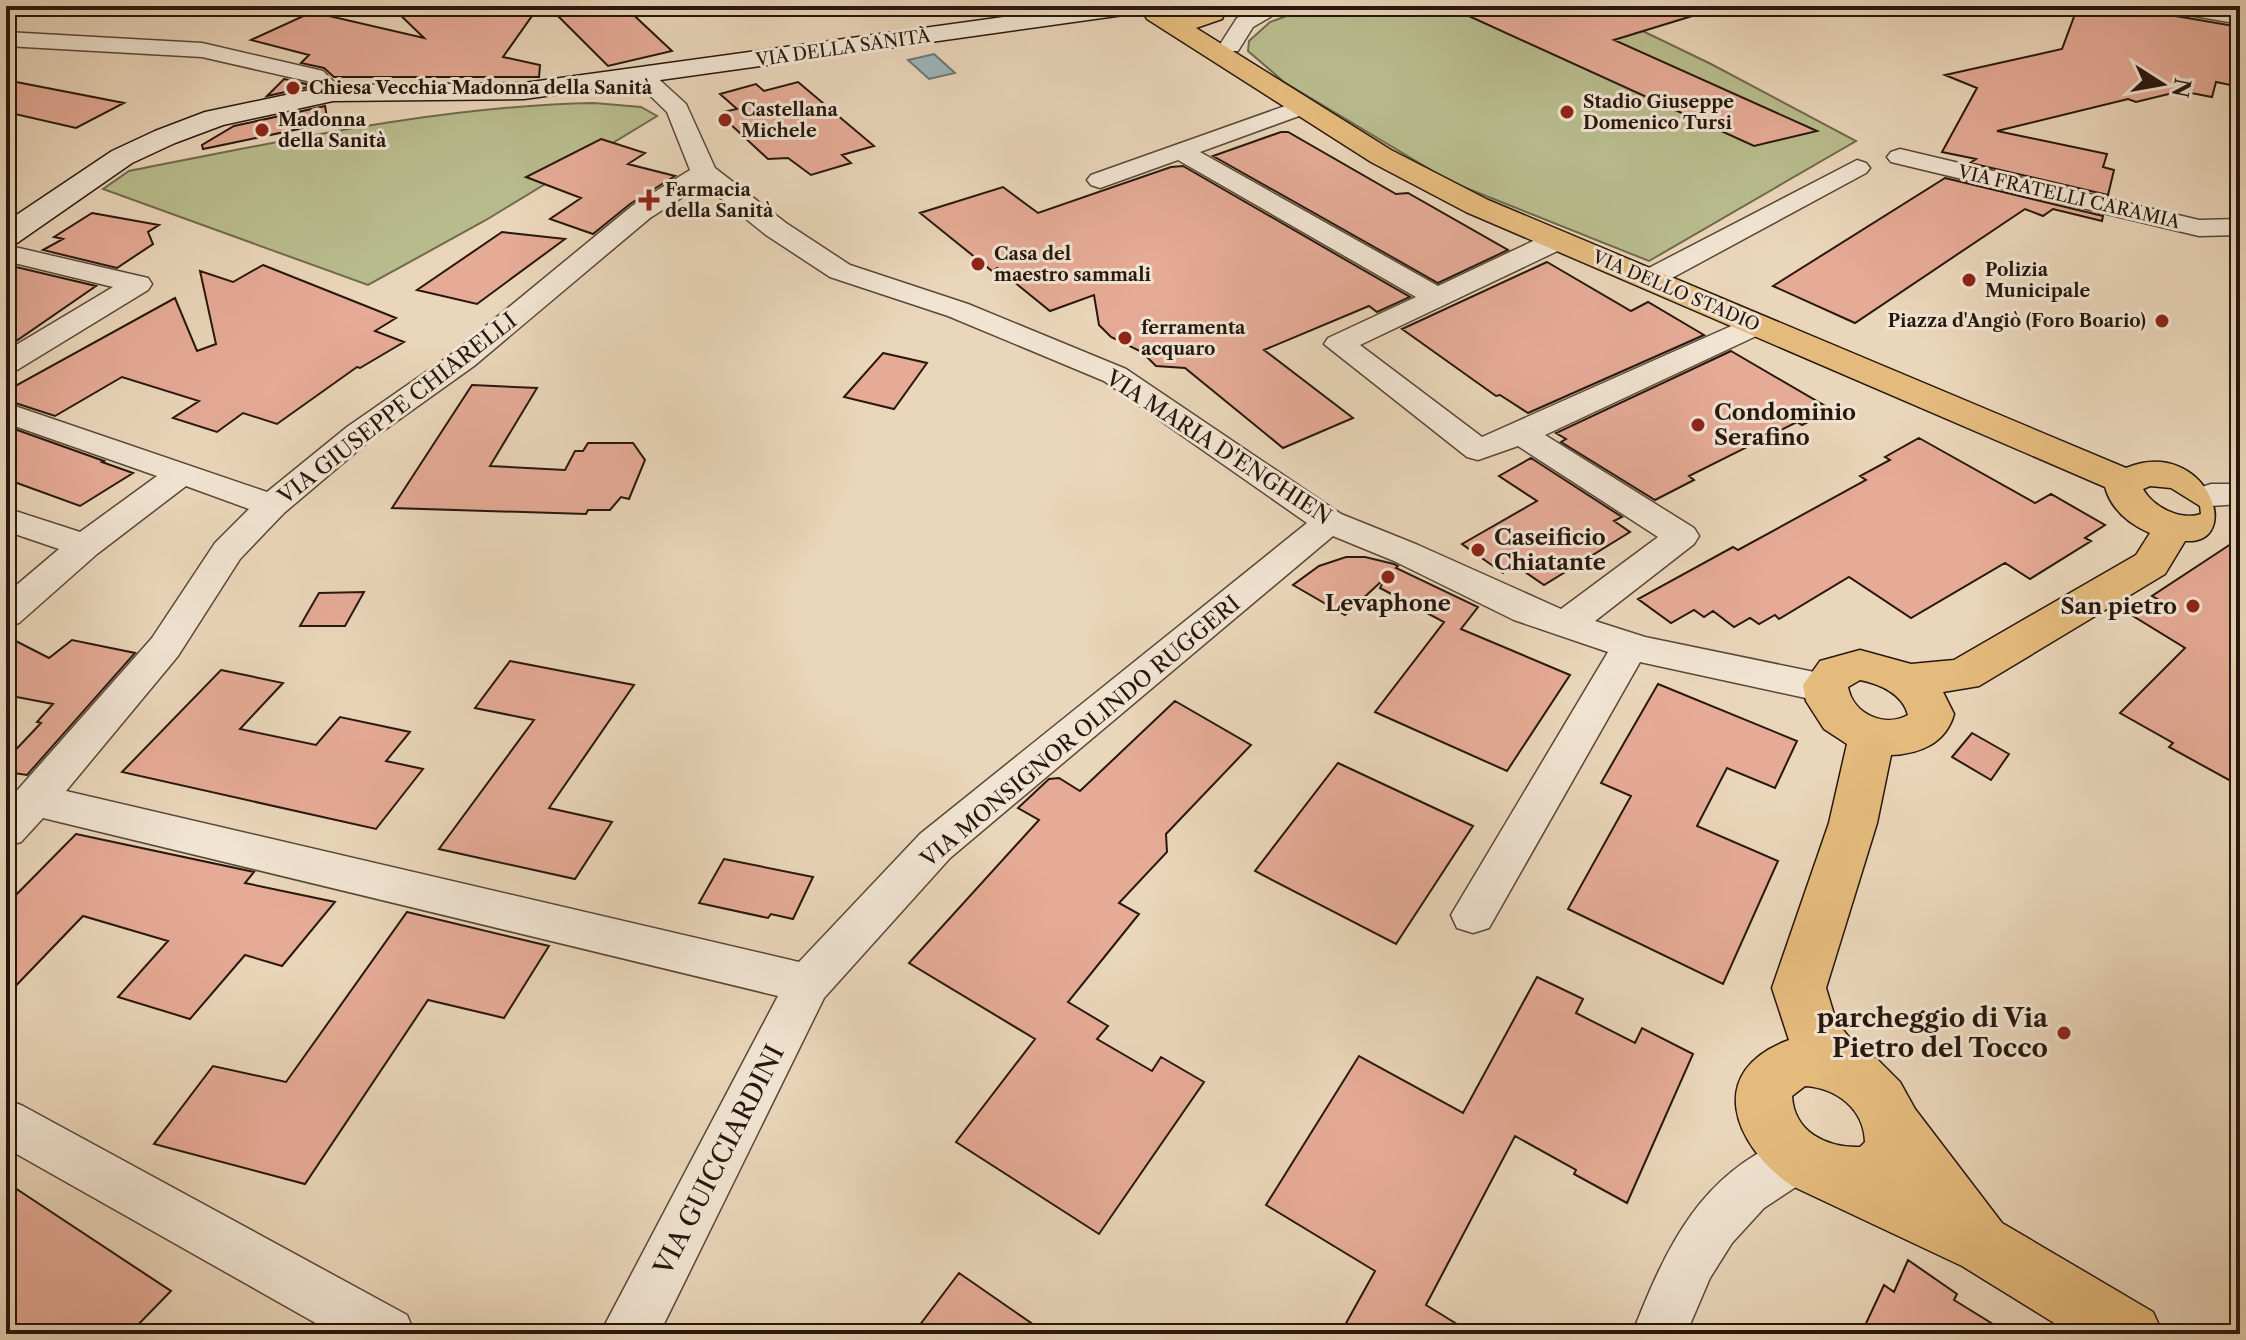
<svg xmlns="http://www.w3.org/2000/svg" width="2246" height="1340" font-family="'Libre Caslon Text',serif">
  <rect width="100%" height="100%" fill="#ead6ba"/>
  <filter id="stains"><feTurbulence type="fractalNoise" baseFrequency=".0025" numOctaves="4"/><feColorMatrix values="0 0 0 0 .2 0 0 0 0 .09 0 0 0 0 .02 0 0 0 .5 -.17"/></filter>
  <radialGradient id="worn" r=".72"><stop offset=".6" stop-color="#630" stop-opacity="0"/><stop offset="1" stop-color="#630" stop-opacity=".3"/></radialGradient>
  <path fill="#b9bd8e" stroke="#706a4e" stroke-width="2" d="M1314,6H1591L1711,64L1856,141L1649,261L1451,182L1284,82L1248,51L1249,41L1270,22Z
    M594,103L641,107L657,116L486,220L368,285L103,189L129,171C283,141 437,106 594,103Z"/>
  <path fill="#9db6bb" stroke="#6e7675" stroke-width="2" d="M934,54L955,73L929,79L908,60Z"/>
  <path fill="#e6ab97" stroke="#27170d" stroke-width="2" d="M391,6H539L503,57L540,65L539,77H334L324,68L301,63L309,55L251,40L312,12L424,38Z
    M581,6H624L672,51L608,66L554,12Z
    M1447,6H1701L1702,13L1614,40L1817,131L1754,146Z
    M2078,6H2157L2170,15L2240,27V87L2216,82L2212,97L2181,91L2136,102L2128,99L1997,131L2107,154L2103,167L2114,170L2108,195L1970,163L1976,159L1942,152L1977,88L1945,75L2062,49Z
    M284,79L306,84L309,87L267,96Z
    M6,80L124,103L76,128L6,112Z
    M798,82L874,146L842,155L851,163L811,175L788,158L768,159L728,122L732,121L723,112L737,109L720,94L756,84L764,91Z
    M325,106L328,123L203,149L202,145L234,126Z
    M1281,132H1288L1396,194L1408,193L1508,250L1438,283L1213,156Z
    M601,139L645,153L628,164L675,176L630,204L593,234L550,219L581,198L526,177Z
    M1183,166L1410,297L1377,312L1369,306L1264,350L1353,418L1283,448L1185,368L1156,366L1142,352L1111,337L1099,325L1094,295L1050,311L997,268L992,271L920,213L1003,187L1038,213L1171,167Z
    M1945,178L2103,216L2102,221L2053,209L2043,216L2025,209L1855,323L1773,286Z
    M92,213L159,225L148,232L153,244L117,268L43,250L63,239L54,237Z
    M502,232L565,239L477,304L417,290Z
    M1547,262L1631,311L1648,302L1704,335L1528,413L1500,395L1496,396L1402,329Z
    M263,265L396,318L375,331L404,342L360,368L357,367L277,424L243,413L217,432L173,418L199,401L122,377L55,416L6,400V391L175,298L197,351L216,344L200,271L233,282Z
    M16,267L96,286L6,348V272Z
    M1731,351L1832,410L1802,425L1797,422L1689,476L1694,480L1655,500L1561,442L1566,439L1556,433Z
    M883,353L927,363L894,409L844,397Z
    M472,385L537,388L490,466L565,470L575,451H583L588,443H633L645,460L629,499L621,497L610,510H588L586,514L392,508Z
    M6,426L104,461L102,462L133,473L80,506L6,479Z
    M1919,438L2035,503L2051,494L2105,525L2085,538L2091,541L2030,579L2005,563L1911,618L1849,577L1779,619L1775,615L1759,624L1750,618L1734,627L1713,611L1704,617L1694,610L1671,623L1638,599L1733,547L1738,550L1866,480L1860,476L1890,460L1885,457Z
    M1531,458L1622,517L1614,521L1630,532L1544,585L1512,563L1503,573L1462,544L1537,501L1499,476Z
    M2240,538V786L2169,747L2173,743L2120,713L2185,648L2133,616L2159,600L2152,596Z
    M1346,557H1365L1394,564L1398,566L1396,568L1478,607L1461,629L1570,675L1507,771L1375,712L1444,622L1380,588L1385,578L1345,615L1293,585L1319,566Z
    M364,592L345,626H300L319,593Z
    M6,636L49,658L72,640L135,653L27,775L6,772V760L41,723L37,722L53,704L6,695Z
    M510,661L634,685L549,808L612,822L575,879L439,849L534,720L475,708Z
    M221,670L283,683L240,729L316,745L340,717L410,732L386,761L423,769L376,829L122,772Z
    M1658,684L1797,741L1775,788L1727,768L1697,826L1778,861L1723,984L1568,909L1631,796L1601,783Z
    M1175,701L1251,745L1166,834L1167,852L1119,903L1139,914L1068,1002L1108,1026L1097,1039L1152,1071L1161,1057L1204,1082L1099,1234L956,1142L1035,1039L909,963L1039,820L1018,808L1049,779L1059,778L1080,791Z
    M1972,733L2009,754L1991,780L1952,757Z
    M1338,763L1473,826L1396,944L1255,871Z
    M76,834L254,872L245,883L335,902L282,966L245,955L190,1019L118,997L168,941L83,916L6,996V905Z
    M724,859L813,877L793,919L771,914L768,918L699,903Z
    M407,912L549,946L504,1018L428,1000L305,1184L154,1144L213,1066L286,1082Z
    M1537,977L1583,999L1576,1013L1635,1043L1642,1028L1693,1054L1627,1203L1574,1174L1576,1170L1515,1136L1426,1305L1473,1334H1340L1375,1271L1266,1205L1359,1056L1463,1113Z
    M6,1182L171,1291L129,1334H6Z
    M1908,1260L1957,1294L1954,1300L2009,1334H1861L1884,1285L1894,1292Z
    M959,1273L1047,1334H913Z"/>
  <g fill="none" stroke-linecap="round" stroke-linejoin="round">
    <g stroke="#584738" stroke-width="3">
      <path id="minor" d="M1262,6H1289L1253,27L1238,51H1222L1219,46L1237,18Z
        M2160,6H2208L2240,12V24L2171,12Z
        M6,32L202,43L323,71L345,93L341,98H325L307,81L202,57L6,46Z
        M643,70L651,72L686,104L715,168L786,223L850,265L968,304L1126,369L1341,514L1418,545L1561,609L1658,537L1518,446L1478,460L1467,457L1324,344L1328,338L1416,297L1178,160L1100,188L1091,185L1087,180L1091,175L1302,100L1310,102L1314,107L1310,112L1200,152L1438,286L1548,234H1568L1572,240L1568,246L1360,345L1482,437L1747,319L1757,316L1767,319L1772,325L1767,331L1545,435L1694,528L1699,536L1694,544L1595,621L1645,637L1824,674L1838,678L1843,688L1838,698L1824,702L1640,662L1489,928L1473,933L1457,928L1451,915L1608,652L1514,620L1394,561L1333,536L950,858L824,998L659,1334H600L778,996L43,818L21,842L6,846V803L152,638L215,543L249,509L186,486L97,554L19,623L6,626V594L59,549L6,531V508L80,532L157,476L6,423V403L267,492L347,427L452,354L632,206L690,170L667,112L631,77L635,72ZM703,184L766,235L830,277L948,316L1104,381L1307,523L920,834L799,962L66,791L178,656L240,559L284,513L369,441L474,366L650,218Z
        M1900,149L2199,220L2240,219V235L2199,236L1891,162L1887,157L1891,152Z
        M1857,160L1866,163L1870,168L1866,173L1659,285L1649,287L1639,285L1635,279L1639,273Z
        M6,245L148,278L152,284L148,290L17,370L6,373V351L113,287L6,261Z
        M2211,484H2240V504L2211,506L2199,502L2194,495L2199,488Z
        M6,1099L23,1106L407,1315L415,1334H335L6,1148Z
        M1796,1135L1814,1141L1821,1158L1814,1175L1764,1208L1732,1243L1710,1278L1686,1334H1632C1667,1245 1701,1171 1796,1135Z"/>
    </g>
    <g stroke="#27170d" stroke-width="3">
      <path id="secondary" d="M1084,6H1150L1147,11L1138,13L524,99L333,101L223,125L175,143L132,163L17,243L6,245V222L112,151L155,131L205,112L333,85L524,83Z"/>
    </g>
    <g stroke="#27170d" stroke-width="3">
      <path id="primary" d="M1204,6H1228L1222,19L1196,28L1391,150L1488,200L2126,468C2206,435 2246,545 2185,541L2165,574L1979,686L1943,692L1954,714C1946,743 1920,754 1891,755L1877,823L1826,988L1836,1021L1860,1051L1877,1059L1900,1082L1915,1109L2002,1223L2153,1312L2163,1334H2072L1962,1266L1792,1186C1733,1145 1704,1071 1789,1040L1772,988L1829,823L1847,744L1824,729L1806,701L1803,685L1820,661L1860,650L1911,664L1954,660L2136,555L2150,533C2129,524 2111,509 2105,487L1466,212L1371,162L1147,19L1144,14L1147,9C1166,4 1189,24 1204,6ZM2150,486L2171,488L2200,506L2201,514C2180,521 2153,507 2143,489ZM1860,680C1880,684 1903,694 1908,715C1884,728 1853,714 1848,687ZM1805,1086C1837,1088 1864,1109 1865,1142L1860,1147C1828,1148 1794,1133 1792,1096Z"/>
    </g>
    <use href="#minor" fill="#f1e4d2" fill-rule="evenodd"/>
    <use href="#secondary" fill="#f1e4d2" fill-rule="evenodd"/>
    <use href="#primary" fill="#e5bb7d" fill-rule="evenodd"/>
  </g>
  <g fill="#8f2418" stroke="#f1e4d2" stroke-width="3">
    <circle cx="293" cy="88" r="8"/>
    <circle cx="1567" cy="112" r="8"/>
    <circle cx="725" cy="120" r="8"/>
    <circle cx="262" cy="130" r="8"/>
    <path d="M645 188h8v8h8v8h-8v8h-8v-8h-8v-8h8z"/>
    <circle cx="978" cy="264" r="8"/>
    <circle cx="1969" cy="280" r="8"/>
    <circle cx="2162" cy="321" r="8"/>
    <circle cx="1125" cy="338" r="8"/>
    <circle cx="1698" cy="425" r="8"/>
    <circle cx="1478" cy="550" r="8"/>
    <circle cx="1388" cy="577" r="8"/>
    <circle cx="2193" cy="606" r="8"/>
    <circle cx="2064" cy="1033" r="8"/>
  </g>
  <g text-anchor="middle" stroke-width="6" stroke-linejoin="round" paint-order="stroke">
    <g font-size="18" fill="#27170d" stroke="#f1e4d2">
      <text transform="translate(843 48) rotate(-8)" y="6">VIA DELLA SANITÀ</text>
      <text transform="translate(2069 197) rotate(13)" y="6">VIA FRATELLI CARAMIA</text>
      <text transform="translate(1676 291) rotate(23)" y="6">VIA DELLO STADIO</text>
    </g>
    <g font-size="18" font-weight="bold" fill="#27170d" stroke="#f1e4d2" text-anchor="start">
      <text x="309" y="94">Chiesa Vecchia Madonna della Sanità</text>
      <text x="1583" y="108">Stadio Giuseppe<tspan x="1583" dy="21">Domenico Tursi</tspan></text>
      <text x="741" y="116">Castellana<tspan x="741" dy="21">Michele</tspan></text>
      <text x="278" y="126">Madonna<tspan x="278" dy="21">della Sanità</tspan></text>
      <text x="665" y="196">Farmacia<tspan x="665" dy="21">della Sanità</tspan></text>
      <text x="994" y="260">Casa del<tspan x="994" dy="21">maestro sammali</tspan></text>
      <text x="1985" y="276">Polizia<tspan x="1985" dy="21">Municipale</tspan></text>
      <text x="2146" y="327" text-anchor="end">Piazza d'Angiò (Foro Boario)</text>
      <text x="1141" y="334">ferramenta<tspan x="1141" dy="21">acquaro</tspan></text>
    </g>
    <g font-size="22" fill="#27170d" stroke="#f1e4d2">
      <text transform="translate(397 408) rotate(-38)" y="8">VIA GIUSEPPE CHIARELLI</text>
      <text transform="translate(1219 447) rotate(33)" y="8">VIA MARIA D'ENGHIEN</text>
      <text transform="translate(1080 731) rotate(-40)" y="8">VIA MONSIGNOR OLINDO RUGGERI</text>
    </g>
    <g font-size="22" font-weight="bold" fill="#27170d" stroke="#f1e4d2" text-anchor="start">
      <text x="1714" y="420">Condominio<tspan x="1714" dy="25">Serafino</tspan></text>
      <text x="1494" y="545">Caseificio<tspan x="1494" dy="25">Chiatante</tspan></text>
      <text x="1388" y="611" text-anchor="middle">Levaphone</text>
      <text x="2177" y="614" text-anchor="end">San pietro</text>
    </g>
    <g font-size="26" font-weight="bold" fill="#27170d" stroke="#f1e4d2" text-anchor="end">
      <text x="2048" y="1027">parcheggio di Via<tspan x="2048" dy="30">Pietro del Tocco</tspan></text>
    </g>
    <g font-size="26" fill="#27170d" stroke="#f1e4d2">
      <text transform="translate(719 1160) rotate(-63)" y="9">VIA GUICCIARDINI</text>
    </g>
  </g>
  <rect width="2246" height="1340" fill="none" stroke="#ead6ba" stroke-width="32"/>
  <rect x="8" y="8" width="2230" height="1324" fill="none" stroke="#27170d" stroke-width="4"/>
  <rect x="16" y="16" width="2214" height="1308" fill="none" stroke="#27170d" stroke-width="2"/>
  <g transform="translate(2162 84) rotate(101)" stroke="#f1e4d2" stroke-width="6" paint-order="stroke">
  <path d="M0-6L14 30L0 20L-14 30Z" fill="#27170d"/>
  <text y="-12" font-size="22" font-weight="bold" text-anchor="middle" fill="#27170d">N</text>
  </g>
  <rect width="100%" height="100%" filter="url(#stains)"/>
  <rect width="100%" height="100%" fill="url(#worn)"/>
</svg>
